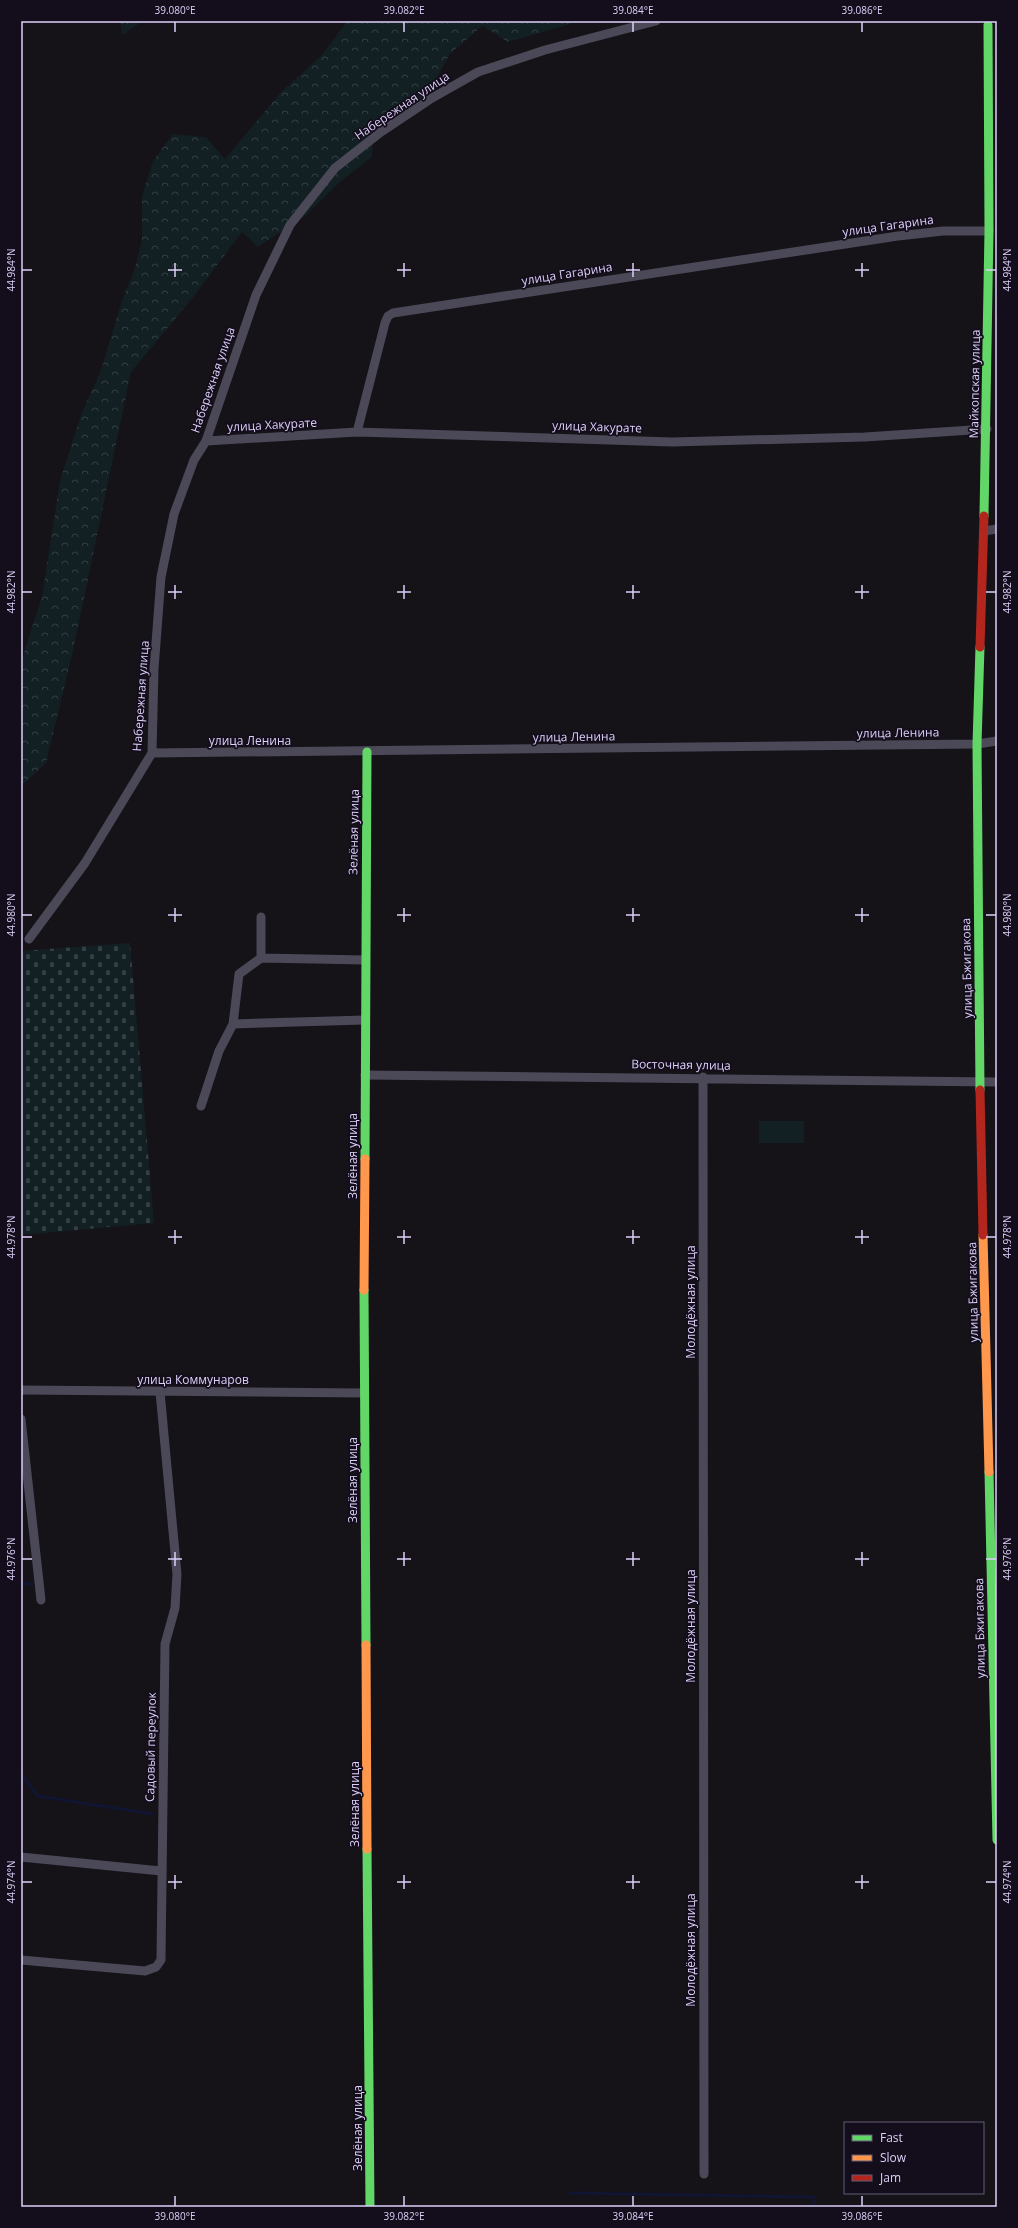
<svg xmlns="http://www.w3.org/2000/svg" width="1018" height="2228" font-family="'Open Sans',sans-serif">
  <defs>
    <pattern id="forest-crowns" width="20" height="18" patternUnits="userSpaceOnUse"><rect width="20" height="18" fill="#122023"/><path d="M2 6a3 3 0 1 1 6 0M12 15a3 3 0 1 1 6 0" fill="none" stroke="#343f44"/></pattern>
    <pattern id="cemetery-stones" width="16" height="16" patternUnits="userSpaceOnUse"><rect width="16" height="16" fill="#122023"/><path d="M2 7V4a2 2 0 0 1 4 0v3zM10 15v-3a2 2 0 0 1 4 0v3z" fill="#343f44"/></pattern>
  </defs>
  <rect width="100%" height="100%" fill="#151218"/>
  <path fill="url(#forest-crowns)" d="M120,21H143L122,35Z
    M347,21H573L571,24L508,42L482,26L450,54L426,96L373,133L372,157L341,181L306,215L258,247L242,232L191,300L131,372L73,651L46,763L21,786V662L42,596L60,481L81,415L101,370L122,300L135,268L142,239V196L153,161L173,134L206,137L225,159L281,92L322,55Z"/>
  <path fill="url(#cemetery-stones)" d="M130,943L154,1223L21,1235V951Z"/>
  <path fill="#122023" d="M759,1121H804V1143H759Z"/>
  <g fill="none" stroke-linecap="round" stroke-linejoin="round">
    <path stroke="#101532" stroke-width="3" d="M21,1583L33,1584
      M21,1774L38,1796L152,1814
      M570,2193L815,2197L814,2207"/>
    <path stroke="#4b4858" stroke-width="9" d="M357,432L385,323L388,316L393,313L898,236L943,231H989
      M206,441L357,432L672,442L865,437L987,429
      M984,531L997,529
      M152,753L977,744L997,741
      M261,917V958L365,960
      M29,939L85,863L152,753L154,669L161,577L174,514L194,460L206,441L256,295L290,225L335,168L381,132L432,98L478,72L545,50L656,21
      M233,1024L239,974L261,958
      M365,1075L997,1082
      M703,1077L704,2174
      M201,1106L219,1051L233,1024L364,1020
      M21,1390L364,1393
      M21,1419L41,1600
      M21,1857L161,1871
      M21,1960L145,1971L156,1967L161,1960L165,1644L175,1608L177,1574L160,1392"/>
    <path stroke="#63d668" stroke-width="9" d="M984,516L989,231L988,25
      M980,647L977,744L980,1090
      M365,1159L367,752
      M364,1290L366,1645
      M989,1472L997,1840
      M367,1849L370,2207"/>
    <path stroke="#ff974d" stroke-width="9" d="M983,1235L989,1472
      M364,1290L365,1159
      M366,1645L367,1849"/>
    <path stroke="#b3261e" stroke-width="9" d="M980,647L984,516
      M980,1090L983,1235"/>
  </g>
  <path fill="none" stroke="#ddd0f9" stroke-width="1.5" d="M175,22V32M404,22V32M633,22V32M862,22V32M175,263V277M404,263V277M633,263V277M862,263V277M22,270H32M168,270H182M397,270H411M626,270H640M855,270H869M986,270H996M175,585V599M404,585V599M633,585V599M862,585V599M22,592H32M168,592H182M397,592H411M626,592H640M855,592H869M986,592H996M175,908V922M404,908V922M633,908V922M862,908V922M22,915H32M168,915H182M397,915H411M626,915H640M855,915H869M986,915H996M175,1230V1244M404,1230V1244M633,1230V1244M862,1230V1244M22,1237H32M168,1237H182M397,1237H411M626,1237H640M855,1237H869M986,1237H996M175,1552V1566M404,1552V1566M633,1552V1566M862,1552V1566M22,1559H32M168,1559H182M397,1559H411M626,1559H640M855,1559H869M986,1559H996M175,1875V1889M404,1875V1889M633,1875V1889M862,1875V1889M22,1882H32M168,1882H182M397,1882H411M626,1882H640M855,1882H869M986,1882H996M175,2196V2206M404,2196V2206M633,2196V2206M862,2196V2206"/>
  <g text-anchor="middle" stroke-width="3.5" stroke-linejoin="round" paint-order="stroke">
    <g font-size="12" fill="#ddd0f9" stroke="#140e1c">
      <text transform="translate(402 106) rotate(-34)" y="4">Набережная улица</text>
      <text transform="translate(888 226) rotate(-8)" y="4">улица Гагарина</text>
      <text transform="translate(567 274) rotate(-9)" y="4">улица Гагарина</text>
      <text transform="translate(213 380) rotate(-71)" y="4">Набережная улица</text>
      <text transform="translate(975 384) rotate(-89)" y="4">Майкопская улица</text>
      <text transform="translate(272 425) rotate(-3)" y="4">улица Хакурате</text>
      <text transform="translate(597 427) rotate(2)" y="4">улица Хакурате</text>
      <text transform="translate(141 696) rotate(-86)" y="4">Набережная улица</text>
      <text transform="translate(898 733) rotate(-1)" y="4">улица Ленина</text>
      <text transform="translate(574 737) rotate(-1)" y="4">улица Ленина</text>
      <text x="250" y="745">улица Ленина</text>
      <text transform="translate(354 832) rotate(-89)" y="4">Зелёная улица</text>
      <text transform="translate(967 968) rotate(-91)" y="4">улица Бжигакова</text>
      <text transform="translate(681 1065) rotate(1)" y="4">Восточная улица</text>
      <text transform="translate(353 1156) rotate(-90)" y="4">Зелёная улица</text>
      <text transform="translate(973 1292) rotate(-91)" y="4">улица Бжигакова</text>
      <text transform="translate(691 1302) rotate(-90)" y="4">Молодёжная улица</text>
      <text x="193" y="1384">улица Коммунаров</text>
      <text transform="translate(353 1480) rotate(-90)" y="4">Зелёная улица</text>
      <text transform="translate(691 1626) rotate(-90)" y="4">Молодёжная улица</text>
      <text transform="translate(980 1628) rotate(-91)" y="4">улица Бжигакова</text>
      <text transform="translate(151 1747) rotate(-89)" y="4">Садовый переулок</text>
      <text transform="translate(355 1804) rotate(-90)" y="4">Зелёная улица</text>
      <text transform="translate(691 1950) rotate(-90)" y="4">Молодёжная улица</text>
      <text transform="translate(358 2128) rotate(-90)" y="4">Зелёная улица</text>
    </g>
  </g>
  <rect width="1018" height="2228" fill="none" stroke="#140e1c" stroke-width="44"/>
  <rect x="844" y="2122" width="140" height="72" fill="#140e1c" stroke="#645c74"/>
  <rect x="852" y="2135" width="20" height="6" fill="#63d668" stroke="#645c74"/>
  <text x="880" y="2142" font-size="12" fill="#ddd0f9">Fast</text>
  <rect x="852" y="2155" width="20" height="6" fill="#ff974d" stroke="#645c74"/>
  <text x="880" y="2162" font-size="12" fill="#ddd0f9">Slow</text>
  <rect x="852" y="2175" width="20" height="6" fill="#b3261e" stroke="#645c74"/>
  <text x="880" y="2182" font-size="12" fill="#ddd0f9">Jam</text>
  <rect x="22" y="22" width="974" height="2184" fill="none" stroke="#ddd0f9" stroke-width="1.5"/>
  <g font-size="10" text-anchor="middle" fill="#ddd0f9">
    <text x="175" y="14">39.080°E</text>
    <text x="404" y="14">39.082°E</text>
    <text x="633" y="14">39.084°E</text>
    <text x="862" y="14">39.086°E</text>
    <text transform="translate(11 270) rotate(-90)" y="4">44.984°N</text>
    <text transform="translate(1007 270) rotate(-90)" y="4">44.984°N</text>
    <text transform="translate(11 592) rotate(-90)" y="4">44.982°N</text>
    <text transform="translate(1007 592) rotate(-90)" y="4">44.982°N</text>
    <text transform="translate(11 915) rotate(-90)" y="4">44.980°N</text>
    <text transform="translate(1007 915) rotate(-90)" y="4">44.980°N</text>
    <text transform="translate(11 1237) rotate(-90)" y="4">44.978°N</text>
    <text transform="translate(1007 1237) rotate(-90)" y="4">44.978°N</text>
    <text transform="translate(11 1559) rotate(-90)" y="4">44.976°N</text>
    <text transform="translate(1007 1559) rotate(-90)" y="4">44.976°N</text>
    <text transform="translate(11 1882) rotate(-90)" y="4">44.974°N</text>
    <text transform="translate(1007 1882) rotate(-90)" y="4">44.974°N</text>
    <text x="175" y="2220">39.080°E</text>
    <text x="404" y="2220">39.082°E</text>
    <text x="633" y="2220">39.084°E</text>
    <text x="862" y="2220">39.086°E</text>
  </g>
</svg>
